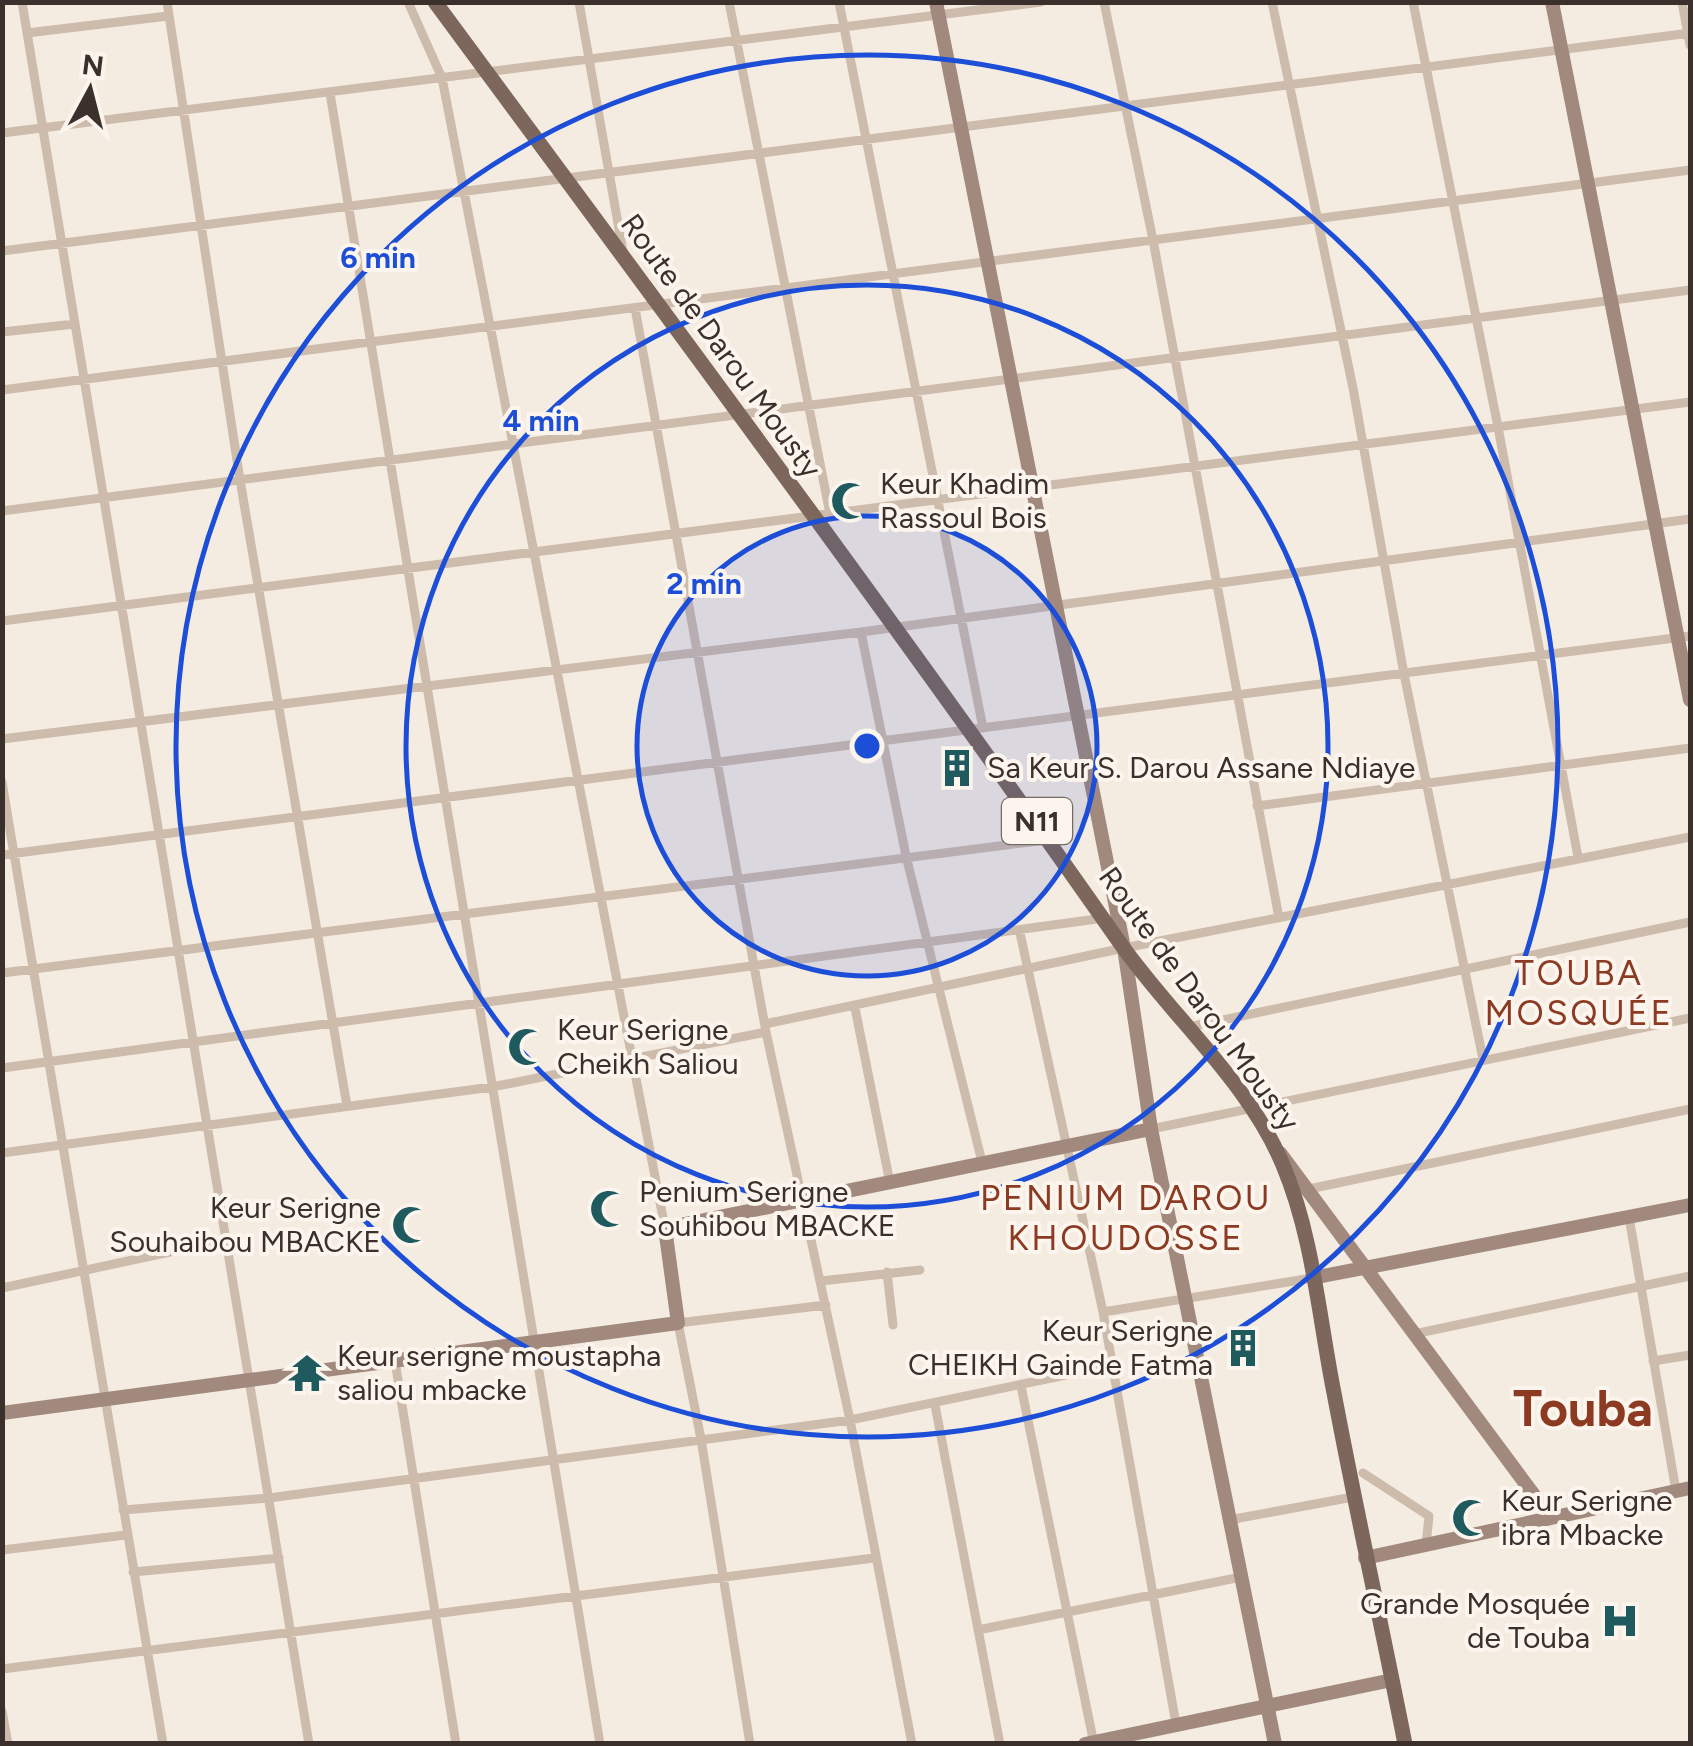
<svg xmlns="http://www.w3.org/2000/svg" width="1693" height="1746" font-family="Figtree,sans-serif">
  <rect width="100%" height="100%" fill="#f4ebe1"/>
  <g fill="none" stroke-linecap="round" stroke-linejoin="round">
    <path stroke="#cdbbac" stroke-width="9" d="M22,2L309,1744
      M167,2L240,480L347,1106
      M408,2L442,78L665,1228
      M579,2L623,252
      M729,2L830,514
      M839,2L983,728
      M1104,2L1153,240L1279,918
      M1272,2L1353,388L1404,674L1483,1059
      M1413,2L1498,427L1578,857
      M1682,2L1690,45
      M27,33L168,16
      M330,93L600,1744
      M2,133L1041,2
      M2,251L1690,33
      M635,308L766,1032L850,1420L912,1744
      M2,332L75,324
      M2,390L1690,170
      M2,511L1690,290
      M2,621L1690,402
      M861,632L906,856L982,1162
      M2,739L861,632L1690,519
      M2,782L163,1744
      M1257,806L1690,748
      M2,855L1690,636
      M1020,933L1103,1312L1176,1724
      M2,973L1046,840
      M855,1008L890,1183
      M765,1024L1124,948L1690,837
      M1189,1027L1690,922
      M2,1068L1104,918
      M1151,1129L1690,1018
      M2,1153L492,1087L766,1032
      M1309,1189L1690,1109
      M1629,1217L1676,1491
      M887,1272L893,1325
      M821,1281L920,1270
      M2,1288L226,1240
      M1103,1312L1312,1278
      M1414,1334L1690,1276
      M395,1361L456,1744
      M1653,1361L1690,1355
      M1021,1386L1094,1744
      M935,1405L1000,1744
      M1363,1473L1429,1516L1426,1545
      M123,1510L269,1498L850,1420L1109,1366
      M1229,1520L1353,1497
      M2,1550L126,1535
      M133,1572L279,1558
      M978,1630L1241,1577
      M2,1669L874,1558
      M2,1711L8,1744
      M750,1744L701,1439L678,1323L826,1305"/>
    <path stroke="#a18a7d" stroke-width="14" d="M936,2L1124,948L1151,1129L1275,1744
      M1552,2L1690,700
      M1280,1153L1551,1518
      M1312,1278L1690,1205
      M2,1413L678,1323L665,1228L1151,1129
      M1365,1558L1690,1488
      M1085,1744L1392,1680"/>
    <path stroke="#7d675c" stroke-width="15" d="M435,2C666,315 898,626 1120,943C1172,1017 1248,1081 1283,1165C1313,1236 1319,1318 1334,1393C1356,1510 1382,1627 1405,1744"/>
  </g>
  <circle cx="867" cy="746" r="230" fill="#1d4ed8" fill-opacity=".12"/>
  <g fill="none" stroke="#1d4ed8" stroke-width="5">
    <circle cx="867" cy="746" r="230"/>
    <circle cx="867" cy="746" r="461"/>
    <circle cx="867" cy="746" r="691"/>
  </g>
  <defs>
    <g id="mosque-bare" transform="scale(3)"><path d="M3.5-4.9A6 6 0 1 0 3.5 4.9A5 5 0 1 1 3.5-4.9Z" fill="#1f5a5e" stroke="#fbf5ee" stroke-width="2.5" paint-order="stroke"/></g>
    <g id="building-bare" transform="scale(3)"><path d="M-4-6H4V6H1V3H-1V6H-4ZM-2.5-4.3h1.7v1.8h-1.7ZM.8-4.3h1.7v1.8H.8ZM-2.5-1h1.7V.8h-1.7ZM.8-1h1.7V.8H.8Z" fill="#1f5a5e" stroke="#fbf5ee" stroke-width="2.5" paint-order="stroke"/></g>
    <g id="temple-bare" transform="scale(3)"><path d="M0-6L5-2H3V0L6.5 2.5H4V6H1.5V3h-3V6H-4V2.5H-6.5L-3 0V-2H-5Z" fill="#1f5a5e" stroke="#fbf5ee" stroke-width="2.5" paint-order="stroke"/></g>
    <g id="hospital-bare" transform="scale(3)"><path d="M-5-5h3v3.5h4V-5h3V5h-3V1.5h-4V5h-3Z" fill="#1f5a5e" stroke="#fbf5ee" stroke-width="2.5" paint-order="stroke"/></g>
  </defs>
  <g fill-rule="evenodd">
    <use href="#mosque-bare" x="850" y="501"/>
    <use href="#building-bare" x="957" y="768"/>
    <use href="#mosque-bare" x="527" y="1047"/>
    <use href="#mosque-bare" x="609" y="1209"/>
    <use href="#mosque-bare" x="411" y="1225"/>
    <use href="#building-bare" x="1243" y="1348"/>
    <use href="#temple-bare" x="307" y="1373"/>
    <use href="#mosque-bare" x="1471" y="1518"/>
    <use href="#hospital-bare" x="1620" y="1621"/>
  </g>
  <g text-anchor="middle" stroke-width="8" stroke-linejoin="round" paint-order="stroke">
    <rect fill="#fbf5ee" stroke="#756b66" stroke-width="2.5" x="1002" y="798" width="70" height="46" rx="8"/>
    <g font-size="28" font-weight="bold" fill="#3b302b">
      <text x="1037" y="831">N11</text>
    </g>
    <g font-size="30" fill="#3b302b" stroke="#fbf5ee">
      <text transform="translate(721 346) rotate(54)" y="10">Route de Darou Mousty</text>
      <text transform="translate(1199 999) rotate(54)" y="10">Route de Darou Mousty</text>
    </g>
    <g font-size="30" fill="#3b302b" stroke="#fbf5ee" text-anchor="start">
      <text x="880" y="494">Keur Khadim<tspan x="880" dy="34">Rassoul Bois</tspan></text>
      <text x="987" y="778">Sa Keur S. Darou Assane Ndiaye</text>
      <text x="557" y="1040">Keur Serigne<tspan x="557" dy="34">Cheikh Saliou</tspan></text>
      <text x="639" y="1202">Penium Serigne<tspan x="639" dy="34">Souhibou MBACKE</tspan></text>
      <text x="381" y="1218" text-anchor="end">Keur Serigne<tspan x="381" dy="34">Souhaibou MBACKE</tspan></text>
      <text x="1213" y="1341" text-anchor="end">Keur Serigne<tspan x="1213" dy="34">CHEIKH Gainde Fatma</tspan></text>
      <text x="337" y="1366">Keur serigne moustapha<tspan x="337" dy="34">saliou mbacke</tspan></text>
      <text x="1501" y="1511">Keur Serigne<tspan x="1501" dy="34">ibra Mbacke</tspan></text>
      <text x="1590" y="1614" text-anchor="end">Grande Mosquée<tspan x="1590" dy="34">de Touba</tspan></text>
    </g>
    <g font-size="35" letter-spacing="2.5" fill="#8c3b22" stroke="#fbf5ee">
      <text x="1579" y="985">TOUBA<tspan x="1579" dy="40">MOSQUÉE</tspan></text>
      <text x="1126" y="1210">PENIUM DAROU<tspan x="1126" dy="40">KHOUDOSSE</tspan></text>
    </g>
    <g font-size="50" font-weight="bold" fill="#8c3b22" stroke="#fbf5ee">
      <text x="1583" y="1426">Touba</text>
    </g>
  </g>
  <circle cx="867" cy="746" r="15" fill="#1d4ed8" stroke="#fbf5ee" stroke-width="5"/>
  <g font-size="30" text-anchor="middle" font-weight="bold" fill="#1d4ed8" stroke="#fbf5ee" stroke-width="8" stroke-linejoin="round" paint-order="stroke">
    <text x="378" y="268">6 min</text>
    <text x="541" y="431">4 min</text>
    <text x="704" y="594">2 min</text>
  </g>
  <rect width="1693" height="1746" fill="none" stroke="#3b302b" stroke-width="10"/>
  <g transform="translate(90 90) rotate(7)" stroke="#fbf5ee" stroke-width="8" paint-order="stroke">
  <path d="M0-8L18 38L0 25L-18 38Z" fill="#3b302b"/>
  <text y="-15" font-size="28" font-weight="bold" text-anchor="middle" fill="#3b302b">N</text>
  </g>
</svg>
